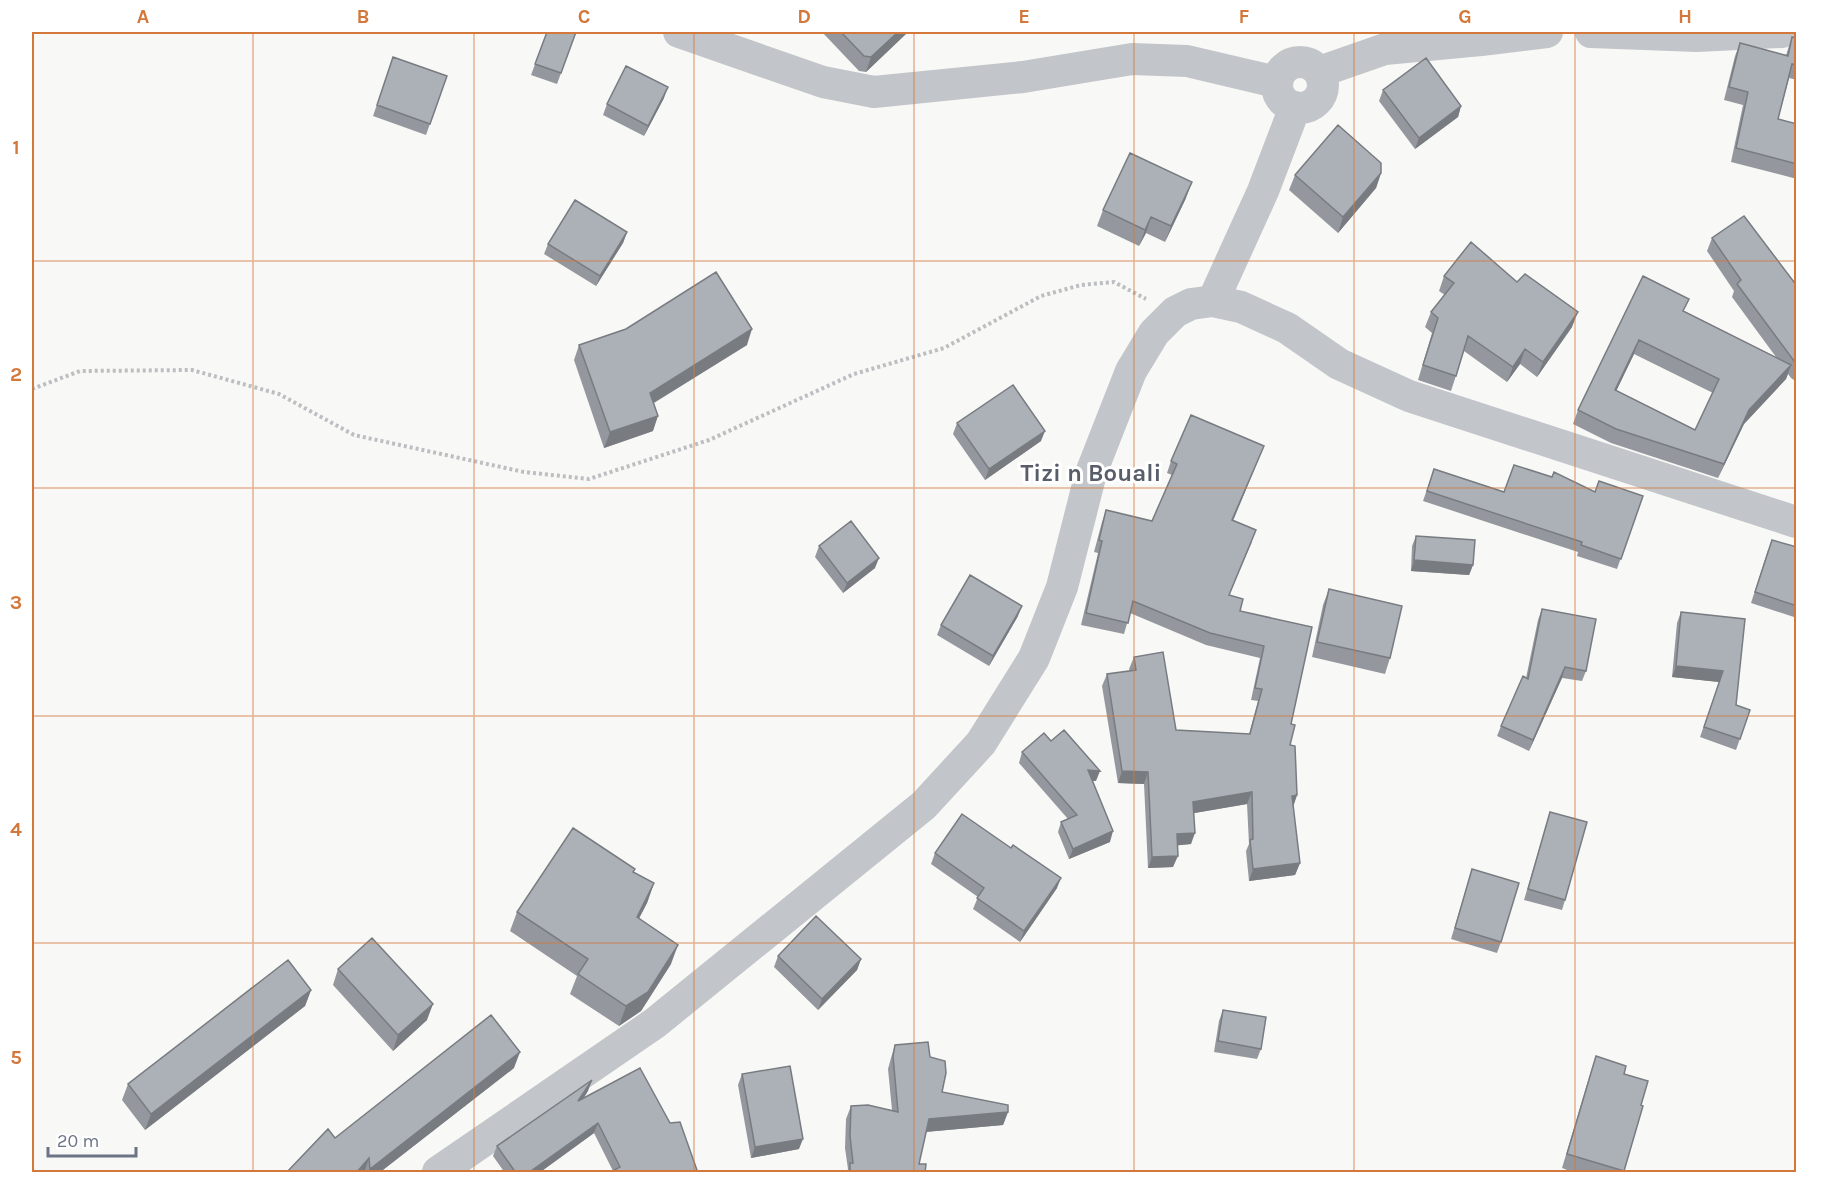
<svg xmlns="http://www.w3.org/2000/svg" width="1828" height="1204" font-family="Karla,sans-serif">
  <rect width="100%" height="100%" fill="#f8f8f6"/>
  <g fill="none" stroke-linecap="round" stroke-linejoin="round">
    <path stroke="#bcbec1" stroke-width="4" stroke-dasharray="3 3" stroke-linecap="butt" d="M32,389L80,371L192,370L279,394L354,435L524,472L589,479L709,440L854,374L944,348L1041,296L1081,285L1114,282L1146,299"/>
    <path stroke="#c2c5c9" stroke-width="32" d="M679,32L823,82L874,92L1023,77L1132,59L1187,61L1276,82
      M1591,32L1697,36L1782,32
      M1277 85a23 23 0 1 1 46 0a23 23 0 1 1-46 0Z
      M1319,72L1385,49L1481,40L1547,32
      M1213,301L1263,191L1295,107
      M438,1172L655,1023L924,805L981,743L1034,658L1062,587L1091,473L1131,371L1154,333L1175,312L1191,304L1213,301L1241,307L1287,328L1339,364L1409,396L1796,522"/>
  </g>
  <path fill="#94989e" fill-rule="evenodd" d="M547,32H576L557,84L531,75Z
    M822,32H908L866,72L859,71Z
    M1792,37L1797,38V80L1789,78L1778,119L1797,140V179L1731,162L1743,105L1724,100L1735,56L1740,43L1786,55Z
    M393,57L447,76L426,135L373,116Z
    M1383,90L1461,106L1458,117L1415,149L1379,101Z
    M664,98L644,136L603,115L607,104Z
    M1381,173L1376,188L1338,233L1289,190L1295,175Z
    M1186,198L1165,242L1146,233L1139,246L1097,226L1103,210Z
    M627,232L623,243L596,286L544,254L548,244Z
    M1712,238L1797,286V382L1791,378L1788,374L1786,379L1744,424L1718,478L1611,443L1573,424L1578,410L1643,276L1684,311L1776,357L1732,297L1734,291L1707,251ZM1634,354L1713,393L1695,430L1616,391Z
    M1444,276L1517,282L1572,327L1537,377L1520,364L1507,382L1464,351L1451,391L1418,380L1432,333L1425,327L1431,312L1445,295L1439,291Z
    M626,329L747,345L654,403L653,431L604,448L574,360L579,345Z
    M957,423L1041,441L985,480L953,434Z
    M1259,458L1233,521L1252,542L1229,595L1240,611L1312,627L1291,724L1290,745L1297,795L1293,807L1300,863L1295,875L1249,881L1246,851L1249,844L1247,804L1194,813L1191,844L1177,845L1173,867L1148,868L1144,784L1118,783L1102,686L1107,674L1130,671L1129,669L1134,657L1176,730L1249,734L1258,701L1251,700L1260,658L1206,645L1130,613L1124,634L1081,625L1098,553L1094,552L1102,522L1106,510L1152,521L1172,475L1167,473L1171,461Z
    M1434,469L1504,492H1595L1643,496L1617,569L1577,556L1578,552L1423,501Z
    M1416,536L1473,565L1469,575L1411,571L1412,546Z
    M819,546L875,568L843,593L815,557Z
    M1797,547V618L1751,603L1768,550Z
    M1329,589L1390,658L1385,674L1312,657L1323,605Z
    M1542,609L1586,671L1582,681L1562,678L1529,751L1497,736L1501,726L1526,678L1538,620Z
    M1681,612L1736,705L1750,710L1736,750L1700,737L1719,682L1672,677L1677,623Z
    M1018,616L989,666L937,635L941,625Z
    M1051,741L1096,781H1092L1110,842L1069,859L1058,832L1061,822L1068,819L1019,763L1022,752Z
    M1550,812L1565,900L1562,910L1524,900Z
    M935,853L1057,888L1020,942L973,909L978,897L931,864Z
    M1472,869L1501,942L1497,953L1451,939Z
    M634,872L654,883L647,903L639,918L671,964L641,1011L619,1026L570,994L577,976L510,931L517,912Z
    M778,956L861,959L857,970L818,1010L774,967Z
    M338,969L427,1020L393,1051L333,985Z
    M311,990L305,1006L145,1130L122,1100L128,1084Z
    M1223,1010L1261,1049L1257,1059L1214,1052L1219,1021Z
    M895,1045L930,1057L942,1092L1008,1112L1003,1125L926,1132L919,1164L925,1173H846L848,1169L845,1148L846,1119L851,1106L892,1110L888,1069L891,1058Z
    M1596,1056L1641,1105L1643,1106L1623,1173H1575L1562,1168L1591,1071Z
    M514,1068L379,1173H286L335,1138Z
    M742,1074L799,1149L751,1158L738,1085Z
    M588,1091L583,1099L670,1123L698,1173L613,1171L594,1133L539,1173H505L493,1156L497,1146Z"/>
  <path fill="#787c81" d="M898,32H908L866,72L871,57Z
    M668,87L664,98L644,136L648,126Z
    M1461,106L1458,117L1415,149L1419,138Z
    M1381,173L1376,188L1338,233L1343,217Z
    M1192,182L1186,198L1165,242L1171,226Z
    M1151,217L1146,233L1139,246L1145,230Z
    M627,232L623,243L596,286L600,276Z
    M1578,312L1572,327L1537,377L1543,362Z
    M752,329L747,345L645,408L650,393Z
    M1639,340L1634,354L1610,404L1615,390Z
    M1525,349L1520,364L1507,382L1513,367Z
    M1791,365L1786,379L1744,424L1718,478L1724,464L1749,410Z
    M658,416L653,431L604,448L610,432Z
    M1045,431L1041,441L985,480L989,469Z
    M1264,446L1259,458L1228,532L1232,520Z
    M879,558L875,568L843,593L847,583Z
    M1414,560L1473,565L1469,575L1411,571Z
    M1022,606L1018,616L989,666L993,656Z
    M1676,666L1723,671L1719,682L1672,677Z
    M1565,667L1562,678L1529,751L1533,740Z
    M1088,770L1100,771L1096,781H1084Z
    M1122,771L1148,772L1144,784L1118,783Z
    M1252,792L1247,804L1189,814L1193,802Z
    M1297,795L1293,807L1292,796Z
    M1113,831L1110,842L1069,859L1073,849Z
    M1195,833L1191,844L1172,846L1177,834Z
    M1178,856L1173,867L1148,868L1152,857Z
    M1300,863L1295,875L1249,881L1253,869Z
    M1061,878L1057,888L1020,942L1024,931Z
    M654,883L647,903L630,936L637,917Z
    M678,945L671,964L641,1011L619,1026L626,1006Z
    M861,959L857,970L818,1010L822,999Z
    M311,990L305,1006L145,1130L151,1114Z
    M433,1004L427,1020L393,1051L398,1035Z
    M520,1052L514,1068L379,1173H368L370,1169Z
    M592,1080L588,1091L575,1111L578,1101Z
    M1008,1112L1003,1125L924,1132L929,1119Z
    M598,1123L594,1133L539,1173H528Z
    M803,1139L799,1149L751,1158L755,1147Z
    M369,1158L364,1173H356Z"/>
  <path fill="#acb1b8" stroke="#787c81" stroke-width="1.5" fill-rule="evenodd" d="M547,32H576L561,73L535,64Z
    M841,32H898L871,57L864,56Z
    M1792,37L1797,38V65L1792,64L1778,119L1797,124L1796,140H1797V164L1736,148L1748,92L1729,87L1740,43L1788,56Z
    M393,57L447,76L430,124L377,105Z
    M1426,58L1461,106L1419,138L1383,90Z
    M626,66L668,87L648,126L607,104Z
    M1338,125L1381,163V173L1343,217L1295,175Z
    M1130,153L1192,182L1171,226L1151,217L1145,230L1103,210Z
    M575,200L627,232L600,276L548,244Z
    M1744,216L1797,286V365L1737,284L1741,280L1712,238Z
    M1471,242L1517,282L1525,274L1578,312L1543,362L1525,349L1513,367L1468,336L1456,376L1423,365L1438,318L1431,312L1454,283L1444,276Z
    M716,272L752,329L650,393L658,416L610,432L579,345L626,329Z
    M1643,276L1689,299L1683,311L1791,365L1749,410L1724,464L1616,429L1578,410ZM1639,340L1719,379L1695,430L1615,390Z
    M1013,385L1045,431L989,469L957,423Z
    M1191,415L1264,446L1232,520L1256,530L1229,595L1243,599L1240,611L1312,627L1291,724L1295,725L1290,745L1295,746L1297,795L1292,796L1300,863L1253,869L1250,840L1253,839L1252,792L1193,802L1195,833L1177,834L1178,856L1152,857L1148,772L1122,771L1107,674L1136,670L1134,657L1163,652L1176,730L1250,734L1262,689L1255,688L1264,646L1210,633L1133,601L1128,623L1086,613L1102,541L1099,540L1106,510L1152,521L1177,464L1171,461Z
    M1514,465L1552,477L1554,472L1595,492L1599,481L1643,496L1621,559L1581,545L1582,542L1427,491L1434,469L1504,492Z
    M851,521L879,558L847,583L819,546Z
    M1416,536L1475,540L1473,565L1414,560Z
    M1772,540L1797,547V606L1755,592Z
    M970,575L1022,606L993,656L941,625Z
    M1329,589L1402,606L1390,658L1317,642Z
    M1542,609L1596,619L1586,671L1565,667L1533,740L1501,726L1523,676L1528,679Z
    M1681,612L1745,619L1736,705L1750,710L1740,739L1704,727L1723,671L1676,666Z
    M1064,730L1100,771L1088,770L1113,831L1073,849L1061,822L1077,815L1022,752L1044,733L1051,741Z
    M1550,812L1587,822L1565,900L1528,889Z
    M962,814L1011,848L1013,845L1061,878L1024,931L977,898L984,888L935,853Z
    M573,828L635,869L633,872L654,883L637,917L678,945L648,992L626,1006L578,974L588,959L517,912Z
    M1472,869L1519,883L1501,942L1455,928Z
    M816,916L861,959L822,999L778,956Z
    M372,938L433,1004L398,1035L338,969Z
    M288,960L311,990L151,1114L128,1084Z
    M1223,1010L1266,1017L1261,1049L1218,1041Z
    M491,1015L520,1052L370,1169L369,1158L356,1173H286L328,1129L335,1138Z
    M928,1042L930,1057L945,1061L946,1073L942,1092L1008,1105V1112L929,1119L919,1164H926L925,1173H850V1163H853L850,1136L851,1106L868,1105L898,1112L893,1056L895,1045Z
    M1596,1056L1626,1066L1624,1074L1648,1081L1641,1105L1643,1106L1624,1171L1567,1154Z
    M790,1066L803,1139L755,1147L742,1074Z
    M640,1068L670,1123L680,1122L698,1173H609L620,1167L598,1123L528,1173H516L497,1146L592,1080L578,1101Z"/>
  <path fill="none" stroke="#d3783a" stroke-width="1.5" stroke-opacity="0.55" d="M253,32V1172M474,32V1172M694,32V1172M914,32V1172M1134,32V1172M1354,32V1172M1575,32V1172M32,261H1796M32,488H1796M32,716H1796M32,943H1796"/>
  <g text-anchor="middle" stroke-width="6" stroke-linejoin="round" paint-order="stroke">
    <g font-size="24" font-weight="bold" fill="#575e6a" stroke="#fff">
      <text x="1091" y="481">Tizi n Bouali</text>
    </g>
  </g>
  <rect width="1828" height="1204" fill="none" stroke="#ffffff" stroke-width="66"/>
  <path d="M48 1147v9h88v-9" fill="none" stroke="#6a7484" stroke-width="3"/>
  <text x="57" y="1147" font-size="18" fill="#6a7484" stroke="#ffffff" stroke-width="4.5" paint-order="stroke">20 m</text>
  <rect x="33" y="33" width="1762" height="1138" fill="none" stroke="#d3783a" stroke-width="2"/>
  <g font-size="20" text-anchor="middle" font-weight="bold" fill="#d3783a">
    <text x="143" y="23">A</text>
    <text x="363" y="23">B</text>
    <text x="584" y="23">C</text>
    <text x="804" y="23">D</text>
    <text x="1024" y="23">E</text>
    <text x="1244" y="23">F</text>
    <text x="1465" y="23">G</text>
    <text x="1685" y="23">H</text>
    <text x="16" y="154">1</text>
    <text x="16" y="381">2</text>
    <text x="16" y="609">3</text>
    <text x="16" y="836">4</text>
    <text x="16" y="1064">5</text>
  </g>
</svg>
